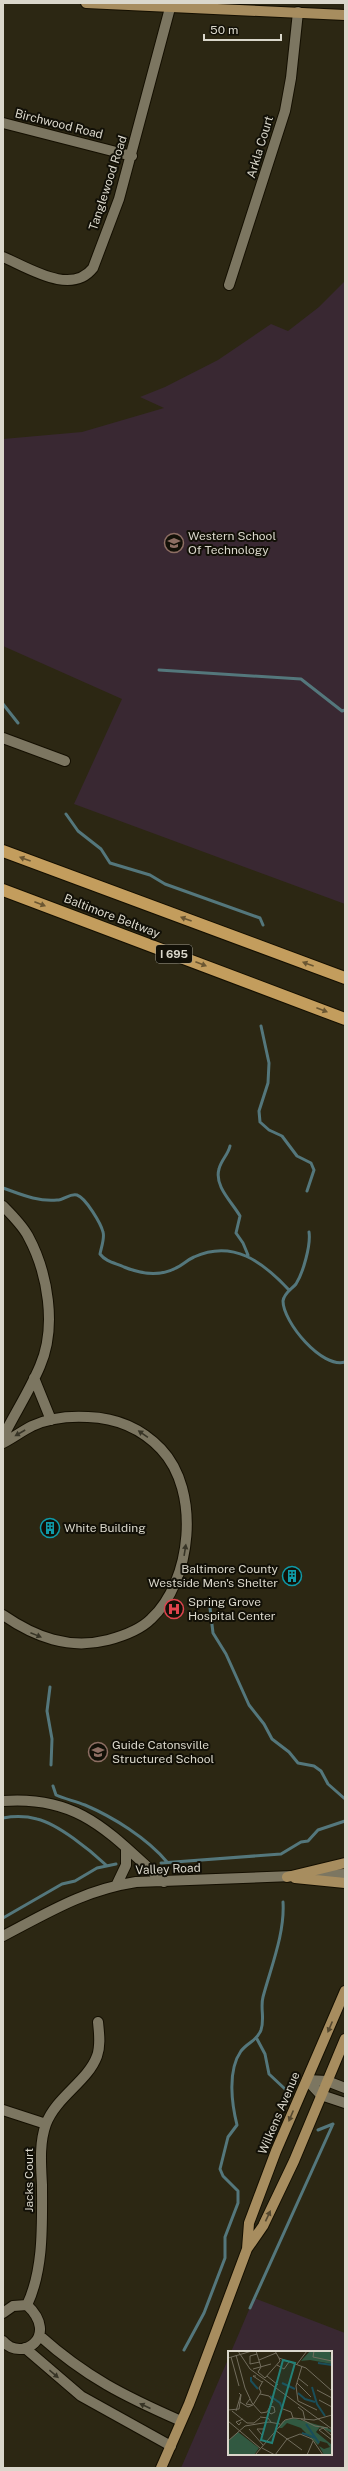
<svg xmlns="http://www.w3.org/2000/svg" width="348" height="2471" font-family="'Public Sans',sans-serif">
  <rect width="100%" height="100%" fill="#2c2713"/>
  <path fill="#392832" d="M345,281V904L74,804L122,699L3,646V439L82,432L164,408L140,397L165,387L218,360L271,324L288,331L319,307Z
    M254,2298L345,2333V2468H181L229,2357V2454H331V2352H231Z"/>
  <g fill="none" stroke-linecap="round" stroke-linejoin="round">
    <path stroke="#54777c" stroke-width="3" d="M159,670L301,679L342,711L345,710
      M3,704L18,723
      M66,814L78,831L101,849L110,863L150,875L165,884L260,918L263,925
      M261,1026L269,1063L268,1083L259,1111L260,1122L269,1130L282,1136L297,1156L311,1163L314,1170L307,1191
      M230,1146C228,1155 221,1160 219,1169C214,1186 232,1202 240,1216L236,1233L243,1243L248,1255
      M3,1188C20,1194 38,1202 57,1200C64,1200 70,1193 77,1195C86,1198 101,1224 103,1232C105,1238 101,1248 100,1254C106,1262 115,1263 124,1267C141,1274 159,1277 176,1268C183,1265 187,1260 194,1257C233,1239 263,1262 289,1290
      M309,1232C311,1245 303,1273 296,1284C292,1289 284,1293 283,1301C283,1322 322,1369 345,1362
      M210,1608L213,1633L226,1654L249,1705L264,1724L272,1739L289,1752L298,1763L314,1766L321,1771L328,1784L345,1799
      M50,1687L47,1711L52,1739L51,1765
      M53,1786L56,1795C65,1799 75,1801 85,1805C113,1817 147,1838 167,1862
      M3,1818C14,1816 26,1816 37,1819C58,1824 90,1850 106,1865
      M161,1863L281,1854L301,1842L308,1841L318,1830L345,1821
      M3,1918L62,1884L75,1881L97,1868L116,1864
      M257,2039L265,2054L269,2074L285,2089
      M318,2130L333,2124
      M250,2308L333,2124
      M184,2350L204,2313L225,2258V2237L238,2203V2191L223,2176L220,2169L228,2137L237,2125C232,2105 227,2071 241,2051C248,2042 257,2041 261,2030C265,2018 260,2008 263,1997C271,1967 285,1933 283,1902"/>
    <g stroke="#140f01" stroke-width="12">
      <path id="minor" d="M3,123L132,156
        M3,257C29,268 71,296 93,268L119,199L170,8
        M229,285L285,111L291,78L298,12
        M3,738L65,761
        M3,1206C12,1215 22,1225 28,1236C48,1273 57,1327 40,1366C30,1390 15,1413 3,1437
        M34,1378L51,1420
        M3,1443C13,1438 22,1431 32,1426C49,1418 70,1416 88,1417C117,1418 141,1428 161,1449C201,1491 192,1581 151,1619C140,1630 123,1636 108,1640C69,1650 35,1637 3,1615
        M3,1801C81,1795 111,1835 164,1882
        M116,1886L126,1865V1848
        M3,1936C49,1912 84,1890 136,1882L345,1874
        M307,2080L321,2095L345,2103
        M307,2080L327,2081L345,2088
        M3,2110L46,2124
        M27,2305C44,2269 42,2224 42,2185C41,2165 39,2143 46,2124C56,2097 88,2081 97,2056C101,2045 99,2033 98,2022
        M3,2313L13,2306L27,2305C60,2336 22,2363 3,2341
        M40,2336C86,2377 124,2396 181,2421
        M25,2348L81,2396L171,2446"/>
    </g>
    <g stroke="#140f01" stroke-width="12">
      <path id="major" d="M86,3L345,15
        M287,1877L345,1863
        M295,1878L345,1883
        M247,2249L249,2223L276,2151L345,1991
        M161,2468L189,2404L247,2249L263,2226L294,2161L345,2039"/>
    </g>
    <g stroke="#140f01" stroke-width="14">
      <path id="highway" d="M3,851L345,978
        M3,890L345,1019"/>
    </g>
    <use href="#minor" stroke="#7c7661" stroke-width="10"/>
    <use href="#major" stroke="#a78d5f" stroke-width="10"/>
    <use href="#highway" stroke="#c39d5d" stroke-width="12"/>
  </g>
  <defs><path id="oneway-solid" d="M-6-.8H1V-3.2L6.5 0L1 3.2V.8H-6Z"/></defs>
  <g fill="#6a5632">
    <use href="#oneway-solid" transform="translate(25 859) rotate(-160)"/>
    <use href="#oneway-solid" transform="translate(40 904) rotate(21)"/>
    <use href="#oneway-solid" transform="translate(186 919) rotate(-160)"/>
    <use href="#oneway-solid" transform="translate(201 964) rotate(21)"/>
    <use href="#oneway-solid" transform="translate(308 964) rotate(-160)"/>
    <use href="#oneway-solid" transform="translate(322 1010) rotate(21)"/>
  </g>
  <g fill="#373426">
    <use href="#oneway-solid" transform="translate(20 1433) rotate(150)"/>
    <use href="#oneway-solid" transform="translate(143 1434) rotate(-145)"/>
    <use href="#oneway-solid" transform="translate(185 1550) rotate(-81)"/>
    <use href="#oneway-solid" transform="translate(36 1635) rotate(22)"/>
    <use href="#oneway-solid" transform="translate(54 2374) rotate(40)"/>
    <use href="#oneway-solid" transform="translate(145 2406) rotate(-156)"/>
  </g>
  <g fill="#55482f">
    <use href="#oneway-solid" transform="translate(330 2027) rotate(113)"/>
    <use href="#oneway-solid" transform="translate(291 2116) rotate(113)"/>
    <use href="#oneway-solid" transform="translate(268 2216) rotate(-65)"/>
  </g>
  <defs>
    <g id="school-ring" transform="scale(1)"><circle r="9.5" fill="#121007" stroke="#8d6e63" stroke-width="1.5"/><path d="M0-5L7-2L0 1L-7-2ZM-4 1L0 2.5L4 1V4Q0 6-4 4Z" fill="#8d6e63"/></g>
    <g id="building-ring" transform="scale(1)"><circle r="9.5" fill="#121007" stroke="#0f9aa8" stroke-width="1.5"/><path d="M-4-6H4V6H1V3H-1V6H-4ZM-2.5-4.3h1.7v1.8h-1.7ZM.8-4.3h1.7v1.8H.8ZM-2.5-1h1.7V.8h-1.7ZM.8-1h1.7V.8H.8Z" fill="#0f9aa8"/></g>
    <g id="hospital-ring" transform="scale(1)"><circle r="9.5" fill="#121007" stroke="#e0444e" stroke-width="1.5"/><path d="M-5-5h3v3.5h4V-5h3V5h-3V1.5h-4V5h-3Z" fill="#e0444e"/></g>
  </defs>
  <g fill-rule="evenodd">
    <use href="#school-ring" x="174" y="543"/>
    <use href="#building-ring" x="50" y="1528"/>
    <use href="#building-ring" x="292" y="1576"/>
    <use href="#hospital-ring" x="174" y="1609"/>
    <use href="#school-ring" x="98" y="1752"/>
  </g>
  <g text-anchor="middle" stroke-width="4" stroke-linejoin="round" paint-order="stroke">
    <rect fill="#121007" stroke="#9e9b90" stroke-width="1" x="156" y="945" width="36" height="18" rx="3"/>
    <g font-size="11" font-weight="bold" fill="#dad7cb">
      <text x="174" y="958">I 695</text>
    </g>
    <g font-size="12" fill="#dad7cb" stroke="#121007">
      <text transform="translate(59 124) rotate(14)" y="4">Birchwood Road</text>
      <text transform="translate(260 147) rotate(-73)" y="4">Arkla Court</text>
      <text transform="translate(108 183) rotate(-72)" y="4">Tanglewood Road</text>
      <text transform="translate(112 916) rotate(21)" y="4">Baltimore Beltway</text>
      <text transform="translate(168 1869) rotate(-2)" y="4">Valley Road</text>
      <text transform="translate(279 2113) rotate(-67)" y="4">Wilkens Avenue</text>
      <text transform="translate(29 2180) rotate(-90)" y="4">Jacks Court</text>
    </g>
    <g font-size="12" fill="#dad7cb" stroke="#121007" text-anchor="start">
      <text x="188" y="540">Western School<tspan x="188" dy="14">Of Technology</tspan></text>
      <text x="64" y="1532">White Building</text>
      <text x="278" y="1573" text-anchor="end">Baltimore County<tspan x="278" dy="14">Westside Men's Shelter</tspan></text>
      <text x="188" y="1606">Spring Grove<tspan x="188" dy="14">Hospital Center</tspan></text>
      <text x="112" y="1749">Guide Catonsville<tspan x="112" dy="14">Structured School</tspan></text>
    </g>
  </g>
  <g transform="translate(228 2351)">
    <rect width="104" height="104" fill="#2c2713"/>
    <path d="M10,81L31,97L26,104H0V90Z" fill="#315941"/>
    <path d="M65,67L97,76L104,79V82L92,76L88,81L104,94V104H96L91,95L96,98L102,96L99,92L92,90L90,94L80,84L72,82H78L73,77L59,72L54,77H50L55,70Z" fill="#315941"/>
    <path d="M82,0H102L104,13L82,9L73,10Z" fill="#315941"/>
    <path fill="none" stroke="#1a4e5a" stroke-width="2" d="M90,12L104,14M23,26V30L30,38M54,32L67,38M84,36L89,53L97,65M70,42L77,48L87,51M42,45L52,52L54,57M78,73L91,92M74,82L88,87"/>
    <path fill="none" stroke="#726d5d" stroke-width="1" d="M10,0L22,18L104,78M28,0L33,16L30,21L37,27L52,10L51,7M47,0L51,7L78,17L104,40M86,0L85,6L104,10M29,3L22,5V13L32,11M8,4L17,37L24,52L33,62M3,6L11,35M0,7L24,0M31,9L48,2M69,13L79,0M49,14L56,18L61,11M74,15L68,35L70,50L89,59M25,18L43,13M28,25H25L34,31M39,25L50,34M70,27L80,35M69,32L83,46M89,39L104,47M32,43L41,45L45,50L39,61L33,62M22,48L18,53L24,54M91,49L104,56M12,51L20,56L25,54L33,41L31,37L35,30M70,56L75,60L77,69M55,58L63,61L65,67M0,59L11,58L13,44L11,42M4,60L19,72H26L32,67M8,60L13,43M40,60L43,63L47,61L46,56L42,55M32,66L40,67L43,71M73,68L87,75L100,77M0,70L32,97M13,71L11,74L8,71L15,68M21,78L35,94M47,79L74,99M34,84L29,78H37M104,85L95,77L91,79L104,89M0,90L17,75L41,71L52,73M34,97L47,104M27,104L57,69L65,67L86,69L104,64M47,104L59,88L72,83L84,88L95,104M79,104L85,90"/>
    <path fill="#238077" fill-opacity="0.15" stroke="#238077" stroke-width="2" d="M55,9L67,12L44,92L33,89Z"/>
    <rect width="104" height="104" fill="none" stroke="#dad7cb" stroke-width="2"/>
  </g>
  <rect width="348" height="2471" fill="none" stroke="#dad7cb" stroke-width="8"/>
  <path d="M204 34v6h77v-6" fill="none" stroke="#dad7cb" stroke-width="2"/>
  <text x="210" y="34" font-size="12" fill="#dad7cb" stroke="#121007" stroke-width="3" paint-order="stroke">50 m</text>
</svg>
